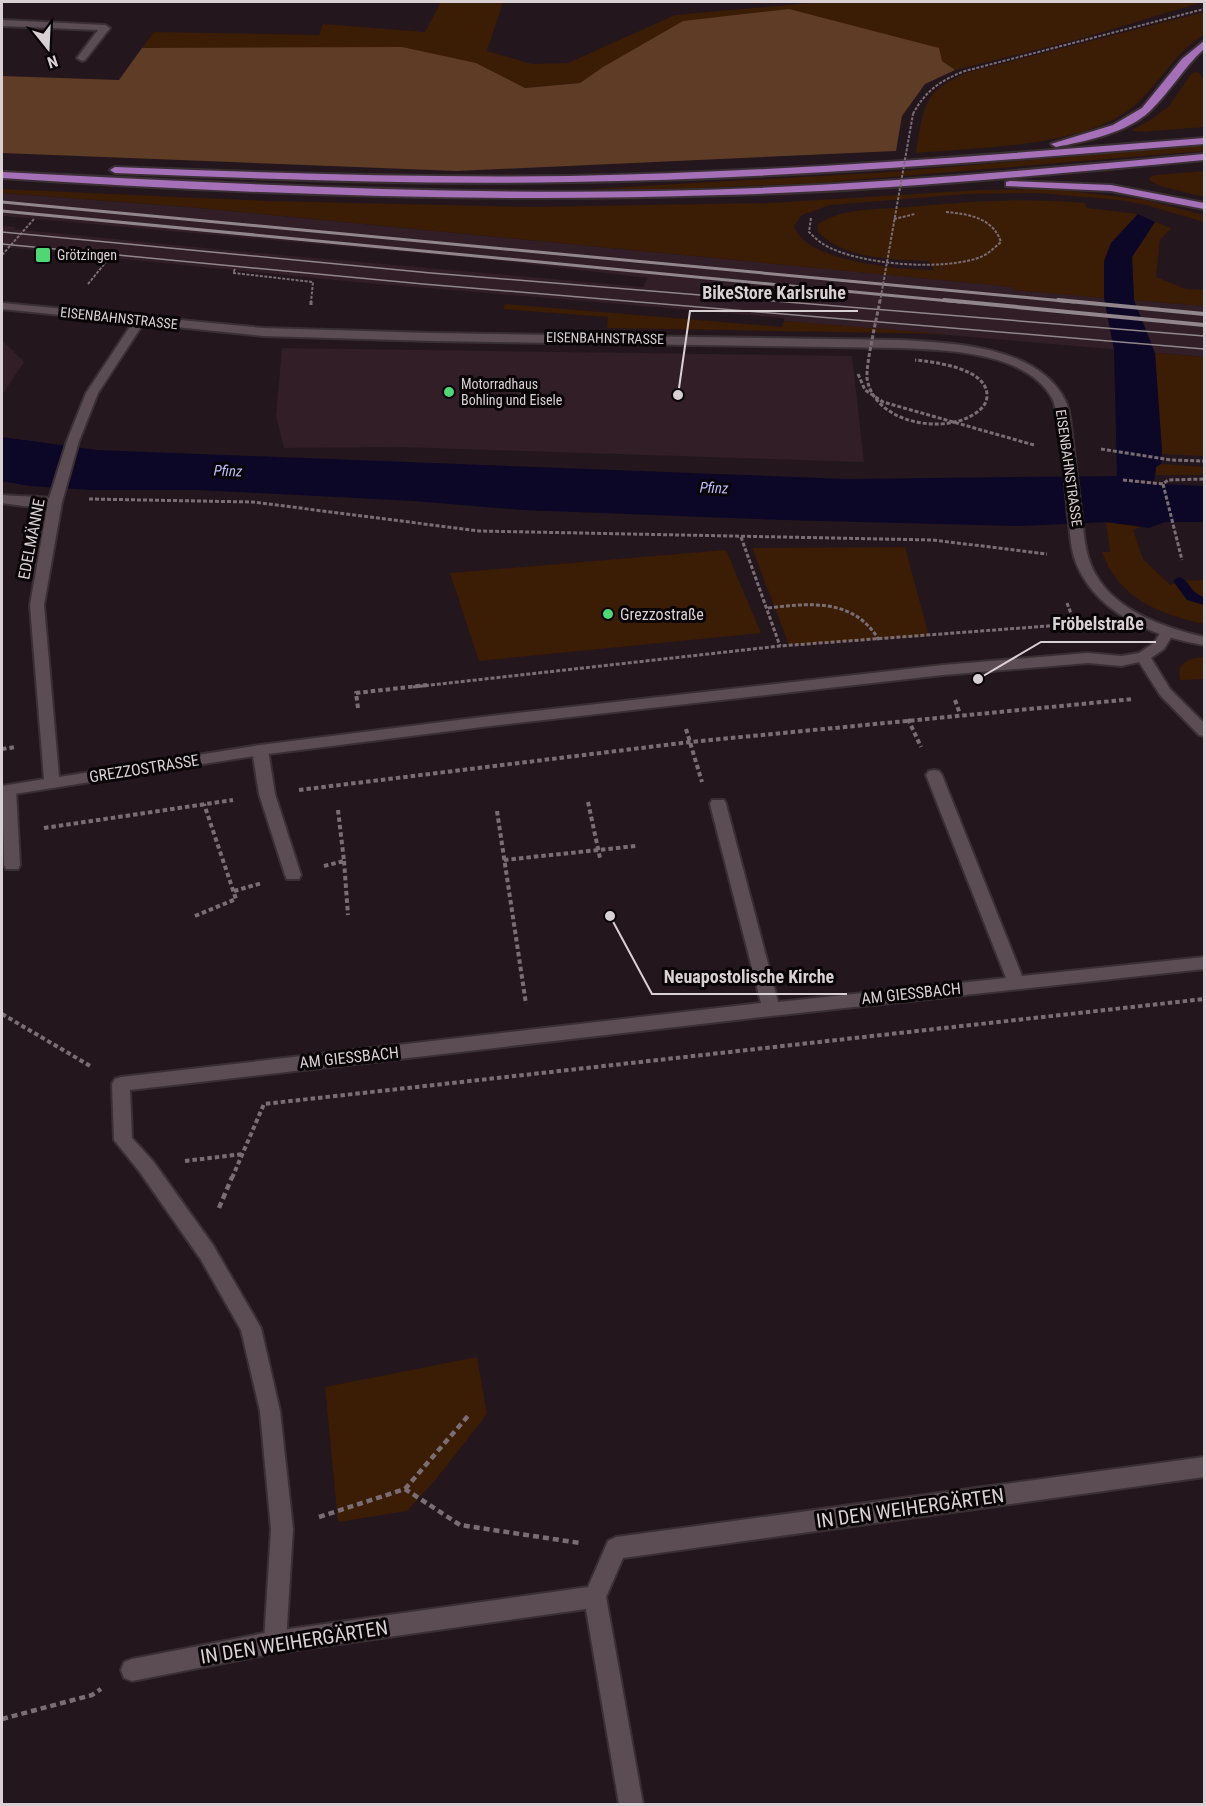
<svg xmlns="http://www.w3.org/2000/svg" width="1206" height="1806" font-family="'Roboto Condensed',sans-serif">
  <rect width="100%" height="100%" fill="#24161d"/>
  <path fill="#311e27" d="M2,193L189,207L1014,287V290L1204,306V357L784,321V318L355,282L2,247V226L16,227L14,229L236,251L643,287L648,278L484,259L2,216Z
    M2,340L24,362L2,395Z
    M282,348L852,356L864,462L399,447L284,448L276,416Z"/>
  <path fill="#3b1c05" d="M441,2H503L487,51L532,64L568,63L675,15L821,2H1203L1076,40L955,70L942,61L683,21L603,67L580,83L525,88L476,63L142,48L154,32L319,35L323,24L425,32Z
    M1204,12V35C1174,52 1160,84 1134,106C1086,147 977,148 916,153C924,107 921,91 969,72Z
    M1198,72L1204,79V127L1139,132L1132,130L1152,119L1169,106L1192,73Z
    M1204,145V151L818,183L672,189H589L890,172Z
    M1204,171V197L1160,186L1149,180L1150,177L1155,175Z
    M2,189L268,201L530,207L770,203L980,190L1054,189L1146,200L1204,215V222L1146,205L1119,200L1038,193L968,194L830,205L802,215L794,226C804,262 903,270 934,270L929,261C894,260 844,259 818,232V224C844,207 877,210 907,207C966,202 1025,197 1085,203L1087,208L1138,214C1105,250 1104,249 1104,298L1014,290L1013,287L189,207L2,193Z
    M1155,222L1171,228L1160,240L1156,277L1186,289L1204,290V306L1134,300L1132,257Z
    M505,304L782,327L784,321L947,334L607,328L608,317L503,309Z
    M1155,353L1204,357V456L1161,454Z
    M1161,464L1204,467V475H1156V467Z
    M1106,522L1143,526L1133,530L1143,559L1170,585L1179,581L1204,580V624C1158,613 1120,600 1102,552H1110Z
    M905,547L929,636L789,645L752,548Z
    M726,550L761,633L479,661L450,573Z
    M1204,657V679L1180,680L1179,669C1186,659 1193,658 1204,657Z
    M477,1357L487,1414L436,1479L407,1511L338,1522L325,1387Z"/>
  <path fill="#5f3c26" d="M789,9L939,48L942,61L955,70L925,84L902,116L896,151L457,171L2,153V76L119,80L142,48L402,47L476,63L525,88L580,83L603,67L683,21Z"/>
  <path fill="#0c0726" d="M1138,214L1155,222L1132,257L1134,300L1155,353L1162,449L1161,464L1156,467L1154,481L1139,480L1138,483L1204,486V522H1165L1149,528L1106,522L1021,526L784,520L523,510L414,501L199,490H90L29,486L2,481V437L97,450L845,479L1117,476L1114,350L1104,298V261L1111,243Z"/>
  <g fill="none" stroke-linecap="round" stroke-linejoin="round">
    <path fill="#0c0726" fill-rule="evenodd" d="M1179,577C1190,580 1189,592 1204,597V605L1187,600L1173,581Z"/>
    <g stroke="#3a3034" stroke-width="4">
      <path id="service" d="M2,20L105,25L110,28L85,60L82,61L77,58L98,30L2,26Z
        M2,495C16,497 53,495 62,502C52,511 15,505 2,503Z
        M260,745L268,750L275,794L301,875L299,879H287L285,875L259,794L252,750Z
        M8,785L14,786L16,790L20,865L18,869H6L4,865L2,788Z
        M206,1243L213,1245L261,1328L280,1411L293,1529L286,1642L283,1650L275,1653L267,1650L264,1642L271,1529L260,1411L241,1330L196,1251L199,1245Z"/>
    </g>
    <g stroke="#3a3034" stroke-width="4">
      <path id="minor" d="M139,318L145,321L98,393L79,441L62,502L44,605L59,777L260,745L482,717L943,665L1088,653L1121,656L1139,653L1154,643L1163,628L1168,627L1175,631L1164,649L1151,658L1170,689L1204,723V736L1199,735L1160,695L1139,662L1121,666L1088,663L943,675L482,727L260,755L2,796V786L44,779L30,605L48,502L67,441L86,393L135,319Z
        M934,770L939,771L942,775L1022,976L1204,957V969L771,1016L130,1090L132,1138L153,1161L213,1245L216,1251L213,1257L206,1259L199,1257L139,1171L114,1140L112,1084L115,1079L121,1077L761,1003L710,804L712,800H724L726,804L778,1002L1006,978L926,775L929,771Z
        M1204,1457V1477L623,1558L606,1597L643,1804H619L586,1609L275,1653L132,1681L124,1678L121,1670L124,1662L132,1659L275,1631L588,1587L608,1541L616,1537Z"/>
    </g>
    <g stroke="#3a3034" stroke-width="4">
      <path id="tertiary" d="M2,303L263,328L432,333L901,340C953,343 1038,346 1065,400C1068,405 1069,412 1070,418C1074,448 1077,479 1081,509C1084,531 1084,555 1096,575C1117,612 1166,628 1204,637V645C1154,637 1094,613 1075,560C1070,546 1070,529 1068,515C1065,482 1062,450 1058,418C1056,412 1055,405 1053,400C1029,352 947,350 901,348L432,341L263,336L2,309Z"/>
    </g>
    <g stroke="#3a3034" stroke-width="4">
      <path id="trunk" d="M1204,41V49C1184,67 1170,92 1150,111C1127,133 1086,141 1056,147L1051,144L1113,125L1142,108L1182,59Z
        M1204,138V144C993,161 781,179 570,182C418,185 267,179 115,173L110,170L115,167C267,173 418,178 570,176C781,172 993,155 1204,138Z
        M1204,154V160C1043,175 883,191 721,195C482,203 241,194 2,178V172C219,183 437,195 655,191C838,188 1021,171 1204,154Z
        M1010,181L1111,185L1204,203V209L1111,191L1006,186V182Z"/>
    </g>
    <path stroke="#7a6e74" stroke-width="2" stroke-dasharray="3 1.5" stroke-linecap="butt" d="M913,114C925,91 941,80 965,71L1204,9
      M811,218L809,232C813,236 818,241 823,244C856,265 947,272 983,256C989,253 995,247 1001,242C993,218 969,214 946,212
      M894,219L915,214
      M2,255L34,219
      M235,269L233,273L313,282L311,302
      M88,284L110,257"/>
    <path stroke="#7a6e74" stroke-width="3" stroke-dasharray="4 2" stroke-linecap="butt" d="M311,305V300
      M858,374L865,390L883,402L1034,445
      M1101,449L1171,460L1204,461
      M1123,480L1163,484L1168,480L1204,479
      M1163,484L1182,560
      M89,499L253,502L479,531L933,540L1047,554
      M741,537L780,646
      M1067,603L1075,624
      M768,608C810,603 854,598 879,640
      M413,687L780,646L1075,624"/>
    <path stroke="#7a6e74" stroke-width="4" stroke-dasharray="4.5 3" stroke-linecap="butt" d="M955,700L960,714
      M358,708L356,693L427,685
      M908,719L921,747
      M686,729L702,782
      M2,749L16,747
      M299,790L690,742L1133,699
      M588,802L600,858
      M497,811L526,1004
      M44,828L233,800
      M504,860L636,846
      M344,861L348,915
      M324,866L344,861L338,810
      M234,891L262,883
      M195,916L236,899L204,804
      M2,1014L92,1067
      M185,1161L243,1154
      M232,1178L264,1104L1204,999"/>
    <path stroke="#7a6e74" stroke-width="4.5" stroke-dasharray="6 4" stroke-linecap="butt" d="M219,1208L232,1177
      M405,1489L468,1416
      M319,1517L405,1489L460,1525L580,1543
      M2,1719L92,1695L101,1689"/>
    <use href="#service" fill="#5c4c53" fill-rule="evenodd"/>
    <use href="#minor" fill="#5c4c53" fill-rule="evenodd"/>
    <use href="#tertiary" fill="#5c4c53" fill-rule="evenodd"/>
    <use href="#trunk" fill="#a670b8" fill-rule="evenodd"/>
    <path stroke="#91868b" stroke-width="1.5" d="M2,232L431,273L1204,336
      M2,244L423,284L1204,349"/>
    <path stroke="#91868b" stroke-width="3" d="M2,202L1074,302
      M2,211L960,302"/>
    <path stroke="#91868b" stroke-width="4" d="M944,300L1204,325
      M1058,300L1204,314"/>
    <path stroke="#7a6e74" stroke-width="2" stroke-dasharray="3 1.5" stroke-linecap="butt" d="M880,302L913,114"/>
    <path stroke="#7a6e74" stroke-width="3" stroke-dasharray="4 2" stroke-linecap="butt" d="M880,300C877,317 866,363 867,378C873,420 935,434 969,417C977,413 986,407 987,397C989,368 934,362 915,360"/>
  </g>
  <g fill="#4fd675" stroke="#090507" stroke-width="2">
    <rect x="35" y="247" width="16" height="16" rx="3"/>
    <circle cx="449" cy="392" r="6"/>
    <circle cx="608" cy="614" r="6"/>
  </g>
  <g text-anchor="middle" stroke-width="6" stroke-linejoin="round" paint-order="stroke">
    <g font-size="14" fill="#d9d0d4" stroke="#090507" text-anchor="start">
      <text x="57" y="260">Grötzingen</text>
      <text x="461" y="389">Motorradhaus<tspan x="461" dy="16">Bohling und Eisele</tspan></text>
    </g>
    <g font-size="14" fill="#d9d0d4" stroke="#090507">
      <text transform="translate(119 318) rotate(6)" y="5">EISENBAHNSTRASSE</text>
      <text transform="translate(605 338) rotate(1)" y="5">EISENBAHNSTRASSE</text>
      <text transform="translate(1069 468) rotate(82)" y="5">EISENBAHNSTRASSE</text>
    </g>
    <g font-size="15" font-style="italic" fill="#bbbbfb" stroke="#090507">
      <text transform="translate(228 471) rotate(2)" y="5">Pfinz</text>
      <text transform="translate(714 488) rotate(2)" y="5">Pfinz</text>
    </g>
    <g font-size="16" fill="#d9d0d4" stroke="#090507">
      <text transform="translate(31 539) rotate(-79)" y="6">EDELMÄNNE</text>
      <text transform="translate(144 768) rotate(-9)" y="6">GREZZOSTRASSE</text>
      <text transform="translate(911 993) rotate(-6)" y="6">AM GIESSBACH</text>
      <text transform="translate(349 1057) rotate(-6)" y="6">AM GIESSBACH</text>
    </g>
    <g font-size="16" fill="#d9d0d4" stroke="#090507" text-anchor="start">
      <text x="620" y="620">Grezzostraße</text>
    </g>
    <g font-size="20" fill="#d9d0d4" stroke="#090507">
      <text transform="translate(910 1508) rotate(-8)" y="7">IN DEN WEIHERGÄRTEN</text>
      <text transform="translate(294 1642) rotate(-9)" y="7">IN DEN WEIHERGÄRTEN</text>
    </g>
  </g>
  <path fill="none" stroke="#d9d0d4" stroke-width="2" d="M678 395L690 311H858M978 679L1041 642H1156M610 916L652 994H847"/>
  <g fill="#d9d0d4" stroke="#090507" stroke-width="2">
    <circle cx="678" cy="395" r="6"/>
    <circle cx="978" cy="679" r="6"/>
    <circle cx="610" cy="916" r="6"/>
  </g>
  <g font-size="18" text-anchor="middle" font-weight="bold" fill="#d9d0d4" stroke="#090507" stroke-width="6" stroke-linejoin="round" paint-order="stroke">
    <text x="774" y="299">BikeStore Karlsruhe</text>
    <text x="1098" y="630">Fröbelstraße</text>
    <text x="749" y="983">Neuapostolische Kirche</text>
  </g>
  <rect width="1206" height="1806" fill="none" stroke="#d9d0d4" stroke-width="6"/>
  <g transform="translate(48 48) rotate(162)" stroke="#090507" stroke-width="4.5" paint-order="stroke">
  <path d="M0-4.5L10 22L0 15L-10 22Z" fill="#d9d0d4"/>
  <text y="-9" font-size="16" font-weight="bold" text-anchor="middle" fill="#d9d0d4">N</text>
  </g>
</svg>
